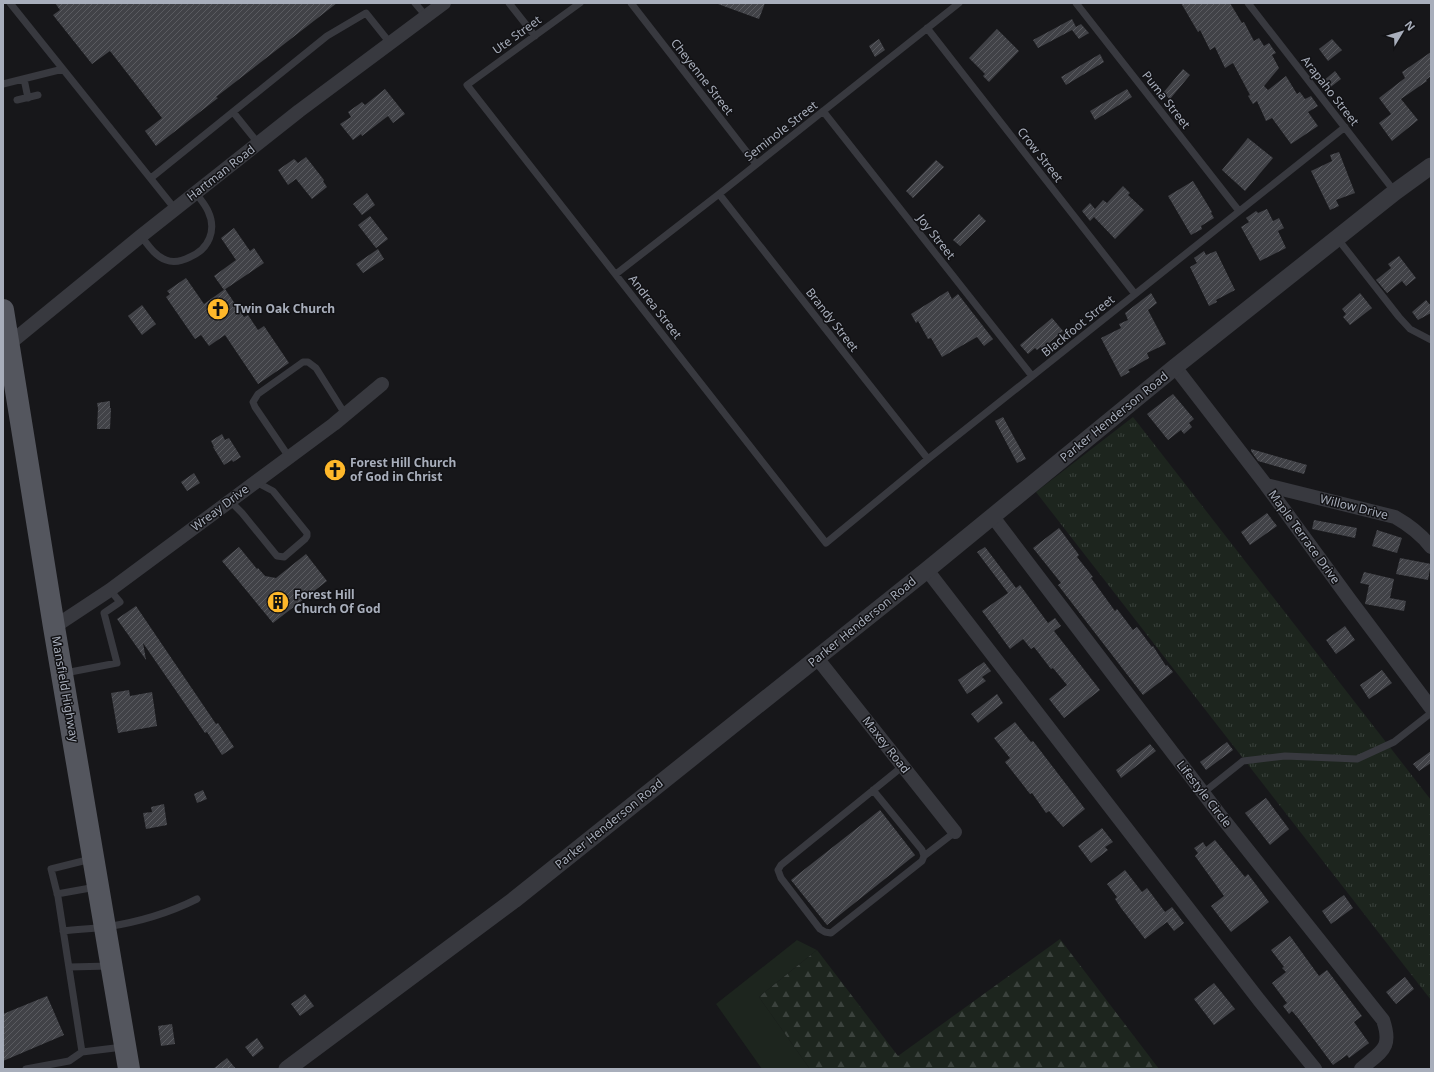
<svg xmlns="http://www.w3.org/2000/svg" width="1434" height="1072" font-family="'Noto Sans',sans-serif">
  <defs>
    <pattern id="forest-firs" width="22" height="20" patternUnits="userSpaceOnUse"><rect width="22" height="20" fill="#1d251e"/><path d="M5 1l3.5 6h-7zM16 11l3.5 6h-7z" fill="#3b423d"/></pattern>
    <pattern id="park-tufts" width="24" height="20" patternUnits="userSpaceOnUse"><rect width="24" height="20" fill="#1d251e"/><path d="M3 7l-1-3M5 7V3M7 7l1-3M15 17l-1-3M17 17v-4M19 17l1-3" fill="none" stroke="#3b423d"/></pattern>
    <pattern id="building-hatch" width="6" height="6" patternUnits="userSpaceOnUse"><rect width="6" height="6" fill="#414247"/><path d="M-1 1l2-2M0 6l6-6M5 7l2-2" fill="none" stroke="#5a5b60"/></pattern>
  </defs>
  <rect width="100%" height="100%" fill="#17171a"/>
  <path fill="#1d251e" d="M797,940L817,950L759,997L810,1069H762L716,1004Z"/>
  <path fill="url(#forest-firs)" d="M1060,939L1159,1069H810L759,997L817,950L898,1056Z"/>
  <path fill="url(#park-tufts)" d="M1133,417L1431,800V1000L1036,492Z"/>
  <path fill="url(#building-hatch)" d="M55,3H337L216,97L218,98L156,146L145,131L162,118L110,51L92,64L53,15L60,10Z
    M718,3H765L759,19L718,4Z
    M1181,3H1230L1242,23L1244,22L1254,41L1259,38L1264,46L1269,43L1276,53L1272,55L1279,68L1264,86L1268,90L1286,76L1297,94L1300,92L1305,99L1311,96L1318,106L1308,112L1318,126L1291,144L1272,118L1266,121L1257,101L1253,104L1248,96L1250,95L1233,63L1225,68L1215,47L1210,50L1200,30L1198,32Z
    M1072,19L1076,27L1081,24L1089,33L1079,39L1072,30L1038,48L1033,40Z
    M997,29L1019,51L989,82L983,76L985,74L969,58Z
    M879,39L885,50L875,57L869,46Z
    M1332,39L1342,50L1328,61L1319,49Z
    M1431,52V76L1426,80L1427,81L1401,99L1418,120L1392,141L1379,123L1391,114L1379,98L1405,78L1402,72Z
    M1100,54L1104,62L1066,85L1061,77Z
    M1183,69L1190,75L1170,99L1163,93Z
    M1335,71L1341,79L1328,89L1322,82Z
    M385,89L405,114L393,123L388,116L362,136L361,134L353,140L340,124L351,117L348,112L362,102L365,105Z
    M1127,89L1132,97L1095,120L1090,111Z
    M1248,138L1273,158L1245,191L1222,170Z
    M1339,152L1355,193L1336,200L1339,206L1330,210L1311,171L1332,161L1330,155Z
    M306,157L324,180L323,181L327,187L312,199L296,179L288,185L278,170L294,159L298,163Z
    M936,160L944,167L913,198L906,191Z
    M1193,181L1212,212L1211,213L1214,218L1201,226L1202,229L1191,235L1168,196Z
    M1123,186L1130,193L1128,195L1144,210L1115,239L1094,217L1090,221L1082,211L1090,203L1095,209L1103,200L1107,203Z
    M367,193L375,205L362,215L353,204Z
    M1267,209L1273,221L1279,218L1284,228L1278,231L1286,248L1260,261L1241,227L1249,222L1246,218L1256,211L1258,213Z
    M979,214L986,221L960,246L953,240Z
    M370,216L388,239L376,248L358,225Z
    M234,228L250,251L254,248L264,263L224,290L214,276L236,260L221,238Z
    M378,249L384,259L363,273L356,264Z
    M1204,251L1206,255L1216,251L1235,290L1216,300L1217,302L1209,306L1190,267L1197,263L1194,258Z
    M1399,256L1416,278L1406,286L1402,281L1387,293L1376,280L1391,268L1388,264Z
    M186,278L204,304L225,289L244,317L248,315L258,330L264,326L289,363L258,384L225,335L209,346L201,335L195,339L166,297L170,294L167,291Z
    M948,291L952,299L958,294L993,339L984,346L977,337L942,357L931,338L928,339L918,321L916,323L911,314Z
    M1151,293L1157,303L1148,310L1166,344L1147,353L1149,358L1128,370L1130,372L1121,377L1101,338L1121,328L1119,324L1128,320L1125,313Z
    M1360,293L1372,308L1350,325L1343,317L1346,314L1342,309Z
    M1426,300L1431,306V313L1418,320L1412,312Z
    M142,305L156,324L142,335L128,316Z
    M1052,318L1063,331L1042,349L1041,347L1037,350L1035,348L1028,354L1020,345Z
    M1173,394L1194,419L1189,423L1192,427L1184,434L1181,430L1168,440L1147,414Z
    M110,401V408H111L110,429H97L98,408L97,403Z
    M1003,417L1026,459L1017,463L995,421Z
    M222,434L225,440L229,438L241,457L233,462L232,460L224,465L213,447H214L211,441Z
    M1251,449L1307,465L1304,474L1258,461L1251,451Z
    M194,473L200,483L187,491L181,482Z
    M1267,513L1277,526L1250,545L1241,532Z
    M1314,520L1357,528L1355,538L1312,529Z
    M1059,528L1079,555L1077,557L1093,577L1091,578L1115,611L1117,609L1133,630L1137,627L1152,647L1153,646L1166,666L1167,665L1173,672L1143,695L1058,585L1061,583L1033,548Z
    M1377,530L1402,538L1397,553L1372,546Z
    M239,547L257,569L258,568L265,576L276,578L306,554L327,581L273,623L222,561Z
    M985,547L1016,588L1020,585L1048,623L1055,618L1061,626L1054,631L1100,690L1064,718L1049,699L1067,685L1053,668L1051,669L1034,647L1031,649L1023,639L1010,649L982,611L1008,593L977,552Z
    M1400,558L1431,564L1428,580L1396,574Z
    M1364,572L1394,579L1390,598L1406,601L1404,611L1365,604L1369,585L1360,583Z
    M136,606L216,724L218,723L234,747L222,755L207,732L205,733L143,643L146,660L117,619Z
    M1345,626L1355,640L1336,654L1326,640Z
    M984,662L991,671L982,677L986,681L967,694L958,680Z
    M1382,670L1392,683L1369,699L1360,685Z
    M129,690L130,696L152,692L157,726L118,733L111,693Z
    M997,694L1003,703L978,723L971,714Z
    M1015,722L1031,742L1033,741L1085,809L1063,827L1049,811L1046,813L1032,793L1030,794L1020,781L1005,762L1010,758L994,738Z
    M1227,742L1233,750L1206,770L1200,762Z
    M1150,744L1156,751L1121,778L1116,770Z
    M1431,751V763L1419,771L1413,764Z
    M203,790L207,799L197,803L194,794Z
    M1266,798L1289,829L1270,845L1245,813Z
    M164,804L167,825L146,829L143,813L152,812L151,807Z
    M880,810L915,855L827,925L791,880Z
    M1102,828L1113,842L1105,847L1108,850L1091,863L1078,846Z
    M1215,840L1245,877L1248,874L1269,902L1231,932L1211,906L1224,896L1195,856L1198,853L1194,848L1203,842L1206,847Z
    M1125,870L1142,892L1147,888L1165,912L1172,907L1184,923L1174,931L1167,922L1145,939L1121,908L1115,899L1117,897L1107,884Z
    M1344,895L1353,908L1331,924L1322,911Z
    M1290,936L1319,976L1327,970L1362,1016L1354,1022L1369,1043L1349,1058L1347,1055L1333,1065L1298,1018L1292,1011L1289,1014L1283,1006L1287,1003L1272,983L1286,972L1282,968L1284,967L1271,950Z
    M1405,977L1414,989L1396,1004L1386,992Z
    M1214,983L1235,1009L1214,1025L1194,999Z
    M305,994L314,1006L300,1016L291,1004Z
    M47,996L64,1035L3,1061V1014Z
    M172,1024L175,1044L161,1046L158,1026Z
    M257,1038L264,1048L253,1057L245,1047Z
    M227,1058L236,1069H213Z"/>
  <g fill="none" stroke-linecap="round" stroke-linejoin="round">
    <path stroke="#38393f" stroke-width="7" d="M10,3L175,209
      M415,3L426,16
      M509,3L535,36
      M580,3L467,85L826,543L928,459L1345,127
      M631,3L756,164
      M1076,3L1239,211
      M1248,3L1395,192
      M927,28L1135,294
      M24,79L28,98
      M3,84L63,69
      M17,100L38,95
      M823,111L1032,376
      M233,112L258,143
      M151,178L327,36L366,13L390,43
      M719,194L928,459
      M141,236C148,245 155,256 166,260C174,263 182,261 190,257C209,249 217,230 208,211C205,204 200,199 196,193
      M1337,238L1399,317L1410,329L1431,340
      M616,274L719,194L959,3
      M289,457L255,407L253,402L258,394L303,362H308L316,368L345,414
      M230,501L242,513L277,556L284,557L305,539L307,536V533L273,491L256,482
      M65,673L117,663L104,613L120,602L110,590
      M873,790L922,850L924,856L922,861L831,933L825,932L820,929L781,878L778,870L781,865L903,766
      M1203,793L1243,761L1285,756L1357,759L1394,742L1431,713
      M924,856L955,832
      M91,859L51,869L58,897L82,1052L123,1047
      M57,894L96,887
      M63,931C78,929 92,929 106,927C139,922 167,914 197,899
      M69,967L110,966
      M26,1069L69,1061L82,1052"/>
    <path stroke="#38393f" stroke-width="14" d="M9,344L141,236L299,111L444,3
      M1175,367L1266,485L1350,600L1431,708
      M1266,485L1395,517C1409,525 1421,534 1431,547
      M993,517L1220,815L1383,1020C1393,1049 1381,1051 1361,1069
      M927,570L1259,1000L1315,1069
      M54,627L110,590L334,424L382,384
      M817,658L955,832"/>
    <path stroke="#38393f" stroke-width="17" d="M287,1069L514,900L927,570L1175,367L1395,192L1431,166"/>
    <path stroke="#54565e" stroke-width="22" d="M3,310L54,627L129,1069"/>
  </g>
  <defs>
    <g id="church-disc" transform="scale(1.15)"><circle r="9.5" fill="#ffb82a" stroke="#121215"/><path d="M-1.2-6h2.4v3.5h3.3v2.4h-3.3V6h-2.4V-.1h-3.3v-2.4h3.3Z" fill="#111"/></g>
    <g id="building-disc" transform="scale(1.15)"><circle r="9.5" fill="#ffb82a" stroke="#121215"/><path d="M-4-6H4V6H1V3H-1V6H-4ZM-2.5-4.3h1.7v1.8h-1.7ZM.8-4.3h1.7v1.8H.8ZM-2.5-1h1.7V.8h-1.7ZM.8-1h1.7V.8H.8Z" fill="#111"/></g>
  </defs>
  <g fill-rule="evenodd">
    <use href="#church-disc" x="218" y="309"/>
    <use href="#church-disc" x="335" y="470"/>
    <use href="#building-disc" x="278" y="602"/>
  </g>
  <g text-anchor="middle" stroke-width="3" stroke-linejoin="round" paint-order="stroke">
    <g font-size="12" fill="#a8aebb" stroke="#121215">
      <text transform="translate(517 35) rotate(-36)" y="4">Ute Street</text>
      <text transform="translate(702 77) rotate(52)" y="4">Cheyenne Street</text>
      <text transform="translate(1330 91) rotate(52)" y="4">Arapaho Street</text>
      <text transform="translate(1166 100) rotate(52)" y="4">Puma Street</text>
      <text transform="translate(781 131) rotate(-38)" y="4">Seminole Street</text>
      <text transform="translate(1040 155) rotate(52)" y="4">Crow Street</text>
      <text transform="translate(221 173) rotate(-38)" y="4">Hartman Road</text>
      <text transform="translate(936 237) rotate(52)" y="4">Joy Street</text>
      <text transform="translate(655 307) rotate(52)" y="4">Andrea Street</text>
      <text transform="translate(832 320) rotate(52)" y="4">Brandy Street</text>
      <text transform="translate(1078 326) rotate(-39)" y="4">Blackfoot Street</text>
      <text transform="translate(1114 417) rotate(-39)" y="4">Parker Henderson Road</text>
      <text transform="translate(1354 507) rotate(14)" y="4">Willow Drive</text>
      <text transform="translate(220 508) rotate(-37)" y="4">Wreay Drive</text>
      <text transform="translate(1304 537) rotate(54)" y="4">Maple Terrace Drive</text>
      <text transform="translate(862 622) rotate(-39)" y="4">Parker Henderson Road</text>
      <text transform="translate(65 689) rotate(80)" y="4">Mansfield Highway</text>
      <text transform="translate(886 745) rotate(52)" y="4">Maxey Road</text>
      <text transform="translate(1204 794) rotate(52)" y="4">Lifestyle Circle</text>
      <text transform="translate(609 824) rotate(-39)" y="4">Parker Henderson Road</text>
    </g>
    <g font-size="12" font-weight="bold" fill="#a8aebb" stroke="#121215" text-anchor="start">
      <text x="234" y="313">Twin Oak Church</text>
      <text x="350" y="467">Forest Hill Church<tspan x="350" dy="14">of God in Christ</tspan></text>
      <text x="294" y="599">Forest Hill<tspan x="294" dy="14">Church Of God</tspan></text>
    </g>
  </g>
  <rect width="1434" height="1072" fill="none" stroke="#a8aebb" stroke-width="8"/>
  <g transform="translate(1402 32) rotate(52)" stroke="#121215" stroke-width="3" paint-order="stroke">
  <path d="M0-3L7 15L0 10L-7 15Z" fill="#a8aebb"/>
  <text y="-6" font-size="11" font-weight="bold" text-anchor="middle" fill="#a8aebb">N</text>
  </g>
</svg>
